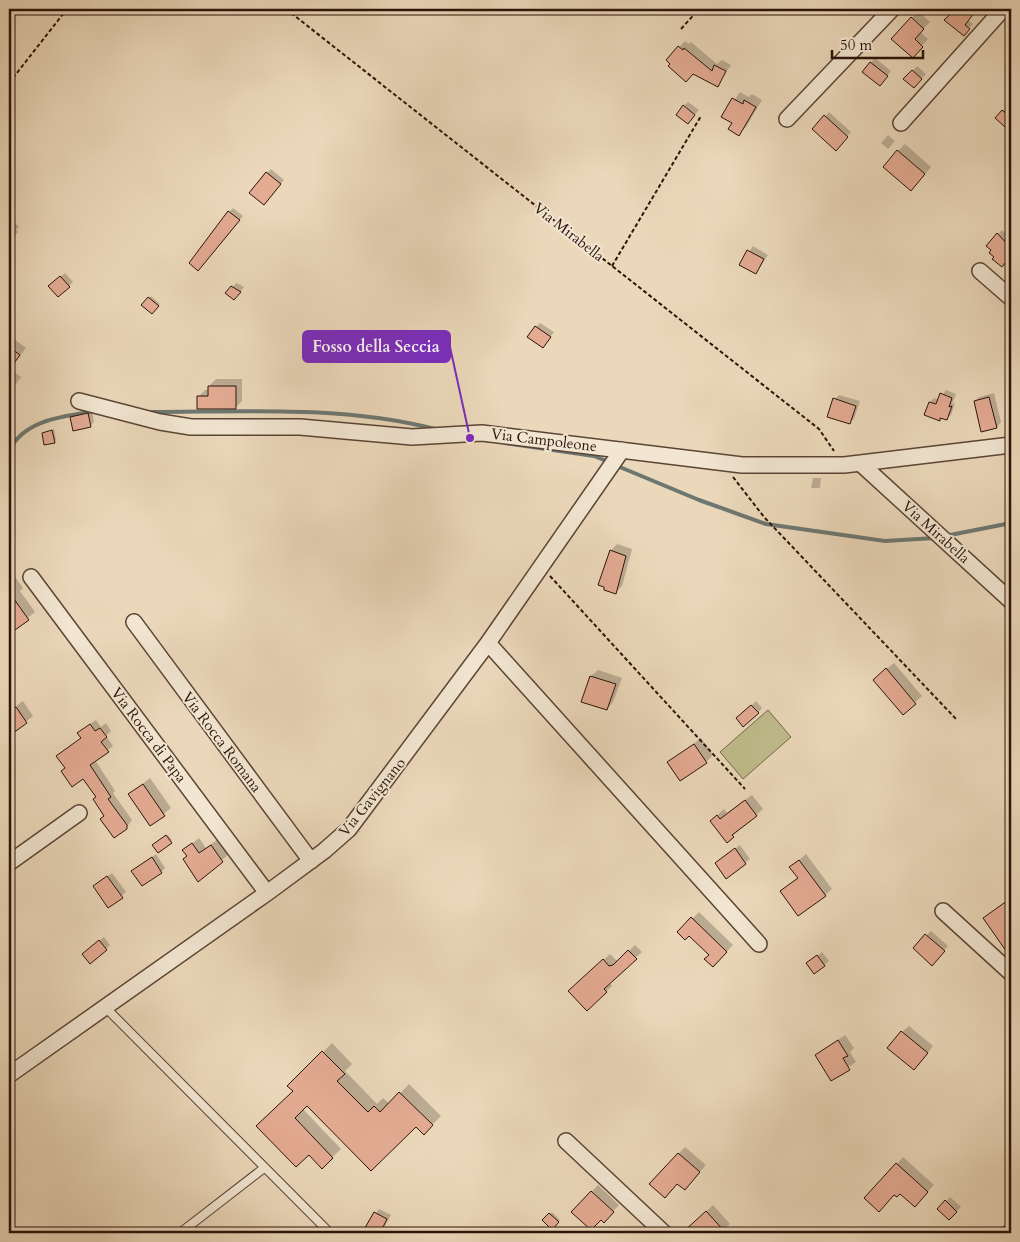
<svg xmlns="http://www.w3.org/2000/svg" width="1020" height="1242" font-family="Cardo,serif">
  <rect width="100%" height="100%" fill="#ebd8ba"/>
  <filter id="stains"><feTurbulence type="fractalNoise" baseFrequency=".004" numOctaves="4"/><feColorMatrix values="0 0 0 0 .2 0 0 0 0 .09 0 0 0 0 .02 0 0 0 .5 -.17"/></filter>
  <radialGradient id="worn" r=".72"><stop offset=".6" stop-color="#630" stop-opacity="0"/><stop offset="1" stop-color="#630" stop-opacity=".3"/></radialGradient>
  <path fill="#bfbc8b" stroke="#75684a" d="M768,710L791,737L743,779L720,752Z"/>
  <path fill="#0003" d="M817,9H829L823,14Z
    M945,9H977L968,20L973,24L968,30L946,19L951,13Z
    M918,11L930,22L920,32L928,39L919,49L893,39Z
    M685,41L689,44L691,42L717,64L722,60L731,65L718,85L667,60Z
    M875,58L891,71L884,80L863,71Z
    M917,66L926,74L918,83L905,79Z
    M740,92L749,97L752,94L762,100L746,127L739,134L734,123L723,116Z
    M688,102L699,110L692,118L684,106Z
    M1004,109L1011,115L1005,125L996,118Z
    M829,112L851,132L836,149L814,129Z
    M888,135L895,141L888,149L881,143Z
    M905,144L931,167L918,183L898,151Z
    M271,169L284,180L268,199L267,173Z
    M233,208L243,216L202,265L229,212Z
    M9,216L19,227L16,230L18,232L9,241Z
    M1002,230L1011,239V261L1008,264L995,257L998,234Z
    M753,246L768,255L756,273L741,264Z
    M65,273L73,282L69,286L54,282Z
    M237,283L244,287L238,295L232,287Z
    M151,296L160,304L152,312L143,305Z
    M540,323L554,332L547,342L536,327Z
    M9,335L26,348L10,369L21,377L9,393Z
    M216,379H242V401L236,407L199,396L205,390L209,389V386Z
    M946,390L956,394L952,404L955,403L951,415L946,419L942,417L940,419L930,402L934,398L939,400Z
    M994,393L1001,422L997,427L982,430L975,401L979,397Z
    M839,395L860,401L854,419L849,423L835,399Z
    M92,410L94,422L90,426L71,417L75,413Z
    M54,429L56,440L54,441L43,433Z
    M813,478H821L820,488H811Z
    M617,544L632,549L622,586L616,592L611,551Z
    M9,568L23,588L20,591L35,612L15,628L9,619Z
    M894,663L922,696L903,713L881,673Z
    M598,670L622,678L613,702L607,709L591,676Z
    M23,701L33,716L9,735V711Z
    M756,701L762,708L758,713L742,714Z
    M96,720L101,727L106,723L111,731L106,736L113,746L95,760L115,791L113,793L132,820L126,828L105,815L97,797L83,777L66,768L58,756L82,737L84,728Z
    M701,738L713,755L706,762H669Z
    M150,778L171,808L151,824L130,794Z
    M752,795L763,809L727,841L711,821L724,809L727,813Z
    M168,835L172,840L171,842L156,843Z
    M199,838L206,848L218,839L229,854L198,881L184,850Z
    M740,845L750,859L726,877L716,863Z
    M156,854L165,868L161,872L133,871Z
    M806,854L832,889L825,895L781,891L798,877L791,867Z
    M112,873L126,892L109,906L99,882Z
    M699,912L733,945L713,966L711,955L689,934L679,932Z
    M931,931L948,946L932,964L914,948Z
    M104,937L110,945L106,949L88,950Z
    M635,945L642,952L609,982L612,986L587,1009L576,985L610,954L616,960H620Z
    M822,952L829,961L824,965L808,963Z
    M1011,985V994L1007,990Z
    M909,1026L933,1046L921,1062L902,1032Z
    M845,1035L854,1048L850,1052L856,1062L831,1079L816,1055Z
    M332,1043L352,1064L345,1071L377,1104L383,1098L390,1104L409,1084L441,1116L424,1133L416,1125L307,1104L303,1109L341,1149L322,1167L309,1153L296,1165L294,1091L289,1086Z
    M685,1147L706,1165L691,1182L651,1184Z
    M903,1157L934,1185L921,1199L897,1164Z
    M598,1185L619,1205L604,1221L573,1212Z
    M950,1197L961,1207L949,1218L939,1209Z
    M713,1205L730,1224L720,1233H691L688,1229Z
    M379,1209L391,1215L381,1233H364Z
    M552,1212L560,1220L552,1228L544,1220Z"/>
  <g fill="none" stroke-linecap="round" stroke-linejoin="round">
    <path stroke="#6d7771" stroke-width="4" d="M146,412C242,412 341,405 435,429
      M505,443L594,456L609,462
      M9,451C24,419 65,416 96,411
      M615,465L699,500L766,524L885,541L935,538
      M945,536L1011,523"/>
  </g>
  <path fill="#e4ab93" stroke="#2b1309" d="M956,9H977L965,25L970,29L964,36L944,20Z
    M911,17L924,29L915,39L923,47L913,58L891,39Z
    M678,46L683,50L684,48L712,71L714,65L726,71L718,87L693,74L686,82L668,66L670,64L666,60Z
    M870,62L888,76L880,86L862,72Z
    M912,70L922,79L914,88L903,79Z
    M732,98L743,104L744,100L756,107L739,136L728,129L732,123L721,117Z
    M683,105L695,115L688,124L676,115Z
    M1002,110L1011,118L1005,127L995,118Z
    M824,115L848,137L836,151L812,129Z
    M897,150L925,174L911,191L883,167Z
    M266,172L281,184L264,205L249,193Z
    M228,211L240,220L198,271L189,263Z
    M997,233L1011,248V268L1005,263L1002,267L992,259L994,257L989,253L991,250L986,246Z
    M747,250L764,259L756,274L739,265Z
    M60,276L70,287L58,297L48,286Z
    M231,286L241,292L234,300L225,293Z
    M148,297L159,306L152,314L141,305Z
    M535,326L551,337L543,348L527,337Z
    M9,347L20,355L9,370Z
    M208,386H236V409H197V396H208Z
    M940,393L952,398L949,407L952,406L947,420L940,418V421L924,415L929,402L936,404Z
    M989,397L997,428L981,432L974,401Z
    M833,398L856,406L850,424L827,417Z
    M88,413L91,427L73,431L70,417Z
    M52,430L55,443L44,445L42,433Z
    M610,550L626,556L616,594L604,590V587L598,585Z
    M9,592L29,620L15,630L9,621Z
    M886,668L916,704L903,715L873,680Z
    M590,676L616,684L607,710L581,702Z
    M751,705L759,713L743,727L736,718Z
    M16,707L27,723L9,736V712Z
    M90,724L95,731L100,728L107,737L101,742L109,752L90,765L111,797L108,799L127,825V829L114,838L100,819L104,816L93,799L96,797L83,779L72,787L61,771L65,768L56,756L81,738L77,733Z
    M694,744L707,763L680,781L667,762Z
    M143,784L165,816L150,826L128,794Z
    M745,800L757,816L732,835L734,837L727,843L710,821L717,815L720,819Z
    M166,835L172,843L158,853L152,845Z
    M192,843L199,853L211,845L223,862L198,882L183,859L187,856L182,850Z
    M735,848L746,864L726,879L715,863Z
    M152,857L162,873L142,886L131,871Z
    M799,860L826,896L798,916L780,891L798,878L789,867Z
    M107,876L123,898L108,908L93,886Z
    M1011,898V958L983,918Z
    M691,917L727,952L713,967L704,959L709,955L689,936L685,940L677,932Z
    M925,934L945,951L932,966L913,948Z
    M99,940L107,950L90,964L82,954Z
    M628,950L637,959L604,989L607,992L587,1011L568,991L603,959L609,966L613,965Z
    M817,955L825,966L814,974L806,963Z
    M901,1031L928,1053L914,1070L887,1048Z
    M838,1040L848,1056L843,1058L850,1070L831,1081L815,1055Z
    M322,1051L345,1074L337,1081L368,1112L374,1106L380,1112L399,1092L433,1125L424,1135L416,1127L371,1171L307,1106L295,1118L333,1158L322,1169L309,1155L296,1167L256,1126L293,1091L287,1086Z
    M678,1153L700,1172L685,1190L677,1184L665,1198L649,1184Z
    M896,1163L928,1192L915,1207L900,1194L897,1197L894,1195L879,1212L864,1198Z
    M591,1191L614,1212L604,1223L601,1220L591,1230L571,1212Z
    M945,1200L957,1212L949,1220L937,1209Z
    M706,1211L726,1233H682Z
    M374,1212L387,1219L380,1233H362Z
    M549,1213L559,1222L552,1230L542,1220Z"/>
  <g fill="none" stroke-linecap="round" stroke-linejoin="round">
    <g stroke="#5b4435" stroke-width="10">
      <path id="lane" d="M105,1007L330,1233
        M180,1233L264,1168"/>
    </g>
    <g stroke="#5b4435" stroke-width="18">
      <path id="street" d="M787,119L892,9
        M901,123L1003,9
        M980,271L1011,298
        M79,401L160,422L191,427H300L412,437L482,433L742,465H844L1011,445
        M860,463L1011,601
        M31,577L267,893
        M134,622L311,861
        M488,643L759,944
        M9,863L79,813
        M943,911L1011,973
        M9,1075L267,893L324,851L349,829L488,643L622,450
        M566,1141L664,1233
        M1009,1233L1011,1232"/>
    </g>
    <path stroke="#2b1309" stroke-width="2" stroke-dasharray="4 2.5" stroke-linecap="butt" d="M286,9L819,429L834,451
      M681,29L699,9
      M9,83L67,9
      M612,266L701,116
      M733,477L764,517L957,720
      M550,576L745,789"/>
    <use href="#lane" stroke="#f2e6d2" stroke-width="8"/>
    <use href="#street" stroke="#f2e6d2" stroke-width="15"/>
  </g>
  <g text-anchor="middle" stroke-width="4" stroke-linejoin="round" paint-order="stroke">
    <g font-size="15" fill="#2b1309" stroke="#f2e6d2">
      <text transform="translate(569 232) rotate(38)" y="5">Via Mirabella</text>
      <text transform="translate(544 440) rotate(7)" y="5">Via Campoleone</text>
      <text transform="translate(936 532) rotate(42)" y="5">Via Mirabella</text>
      <text transform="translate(149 735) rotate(53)" y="5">Via Rocca di Papa</text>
      <text transform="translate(222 742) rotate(53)" y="5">Via Rocca Romana</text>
      <text transform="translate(372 797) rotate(-51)" y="5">Via Gavignano</text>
    </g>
  </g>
  <path fill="none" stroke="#7b2cbf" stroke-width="2" d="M470 438L450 347"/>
  <circle fill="#7b2cbf" stroke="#f2e6d2" stroke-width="2" cx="470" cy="438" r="5"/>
  <rect fill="#7b2cbf" stroke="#7b2cbf" stroke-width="2" x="303" y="331" width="147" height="31" rx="5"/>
  <g font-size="16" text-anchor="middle" font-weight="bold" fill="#fff">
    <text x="376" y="352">Fosso della Seccia</text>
  </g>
  <rect width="1020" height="1242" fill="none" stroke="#ebd8ba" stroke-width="30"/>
  <rect x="10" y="10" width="1000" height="1222" fill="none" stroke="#2b1309" stroke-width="2.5"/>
  <rect x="15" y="15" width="990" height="1212" fill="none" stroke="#2b1309"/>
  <path d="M832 50v8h91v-8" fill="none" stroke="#2b1309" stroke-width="2.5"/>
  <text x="840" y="50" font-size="15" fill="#2b1309" stroke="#f2e6d2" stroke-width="4" paint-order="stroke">50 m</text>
  <rect width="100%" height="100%" filter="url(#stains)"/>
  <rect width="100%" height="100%" fill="url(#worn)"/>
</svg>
